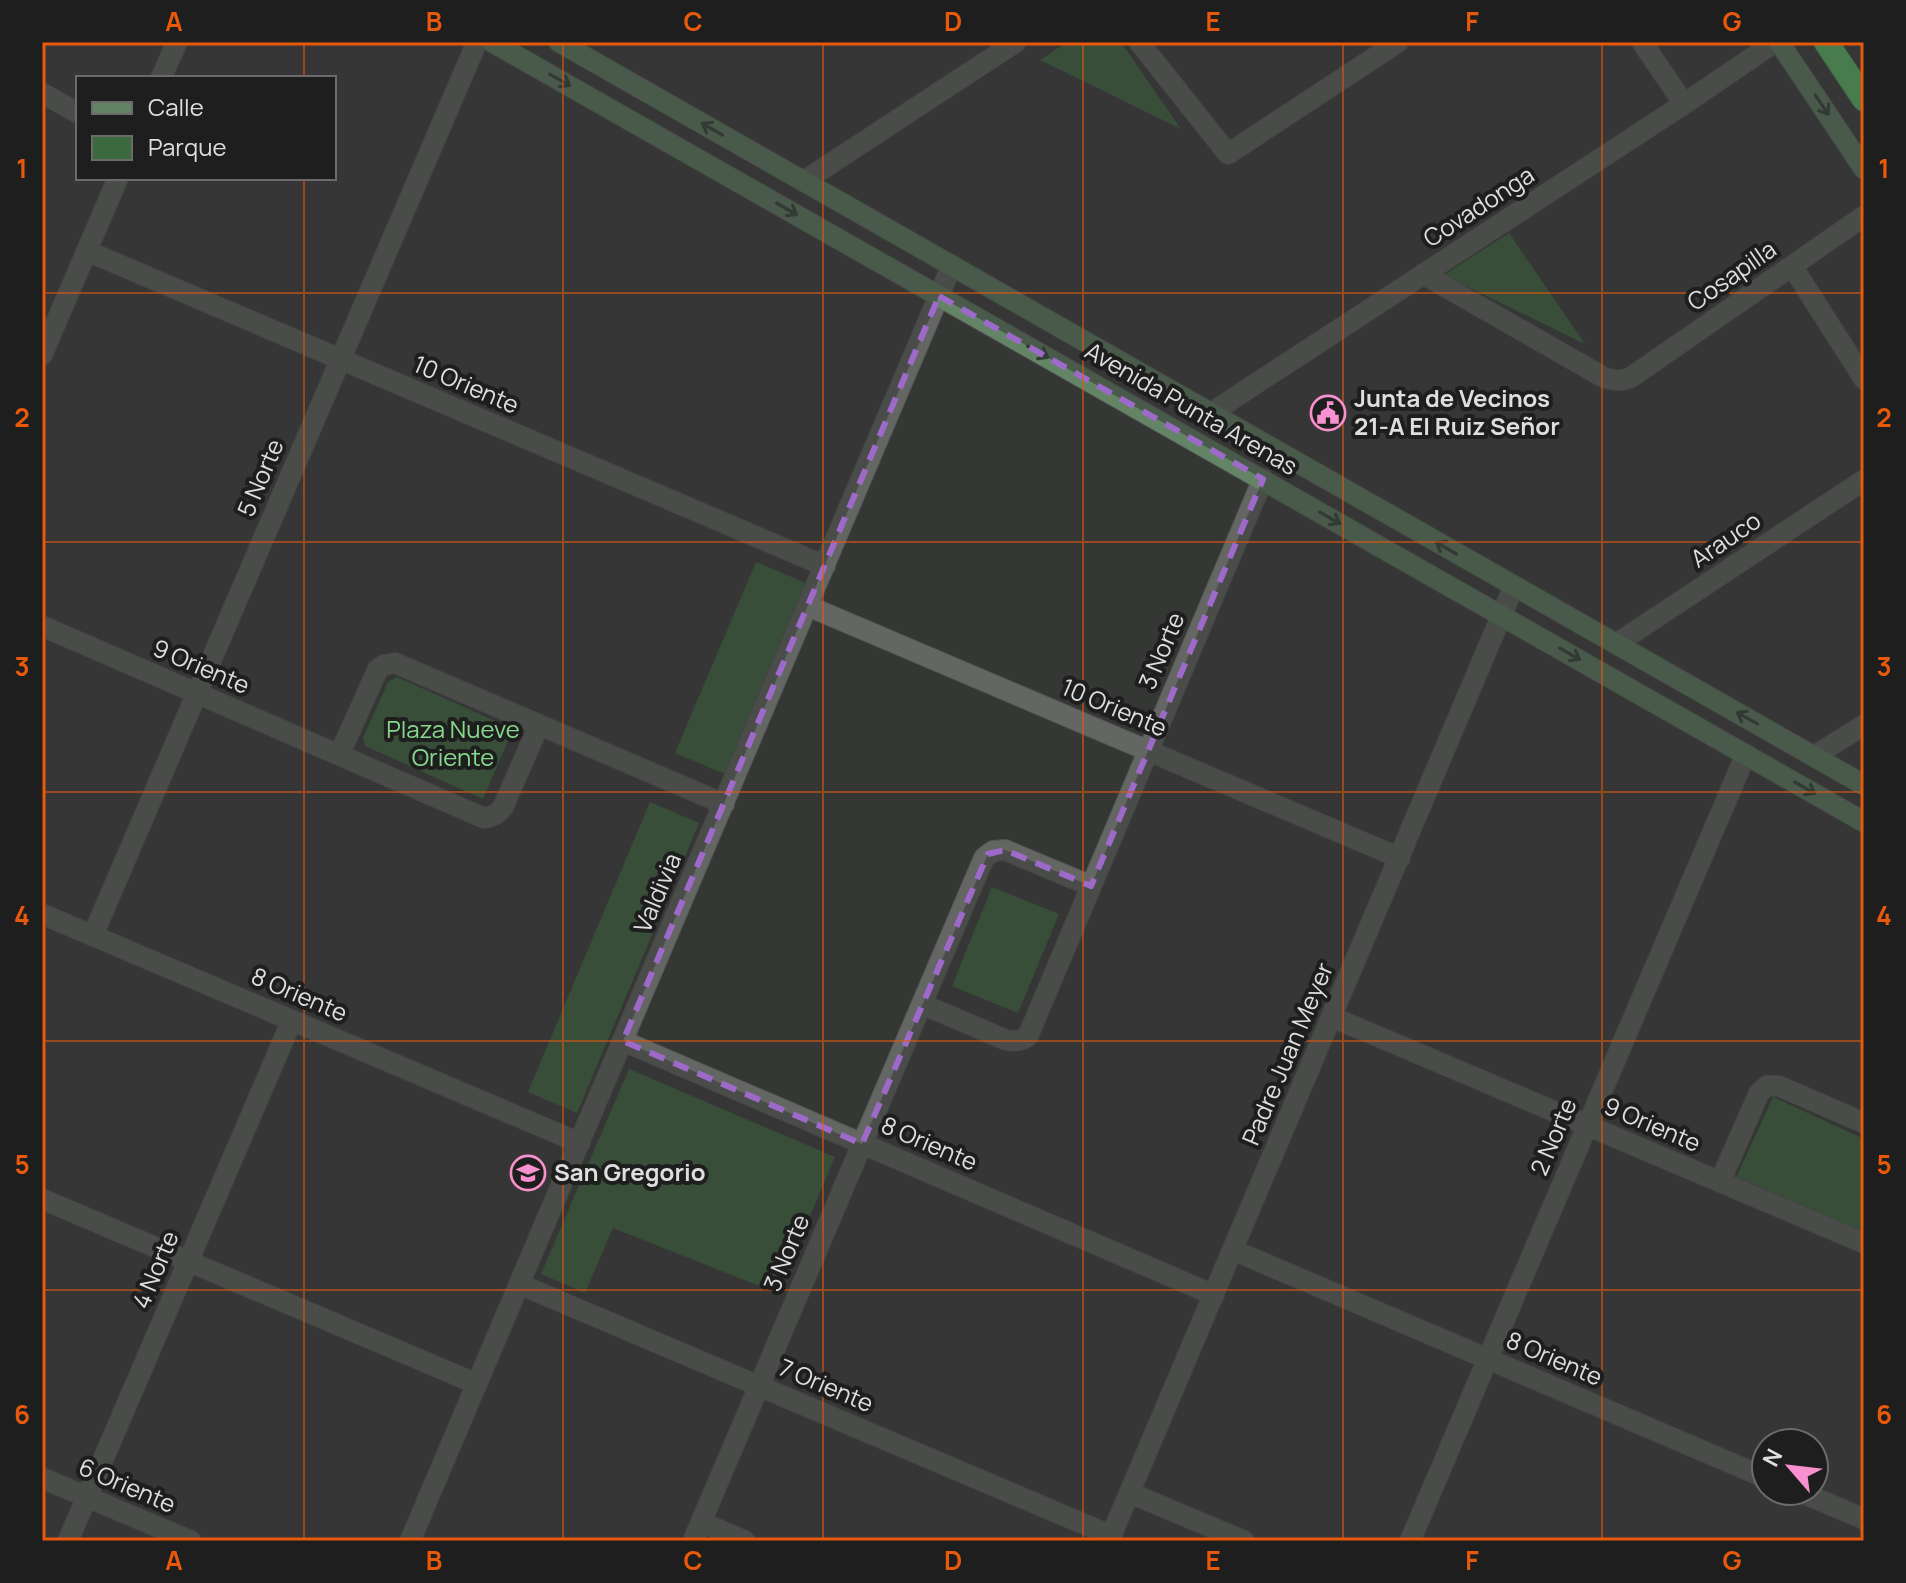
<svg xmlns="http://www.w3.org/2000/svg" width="1906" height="1583" font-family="Manrope,sans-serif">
  <rect width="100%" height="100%" fill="#353735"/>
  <path fill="#3c6a3f" d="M1067,42H1121L1181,129L1040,60Z
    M1509,233L1585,344L1444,275Z
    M756,562L806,583L725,774L675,753Z
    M397,677L513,729L483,799L365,746L363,738L388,682Z
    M650,802L699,823L577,1113L528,1092Z
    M992,887L1059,914L1018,1013L952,986Z
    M629,1069L835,1157L777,1293L613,1228L585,1293L541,1274Z
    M1773,1097L1864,1139V1237L1736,1178Z"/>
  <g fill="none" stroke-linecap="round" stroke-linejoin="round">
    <g stroke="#525452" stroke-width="22">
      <path id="minor" d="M1139,42L1228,154L1398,42
        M1642,42L1684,104
        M42,93L78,113
        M804,181L1016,42
        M87,251L825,566
        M1792,266L1864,379
        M1423,274L1603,377C1613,381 1620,381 1630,378L1864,216
        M1211,413L1684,104L1775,42
        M808,606L1400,858
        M42,626L484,818C493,817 498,814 503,807L539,725
        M1616,644L1864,480
        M339,755L378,669L384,665L395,663L724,804
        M1814,756L1864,725
        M42,914L580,1143
        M93,935L477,42
        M922,1004L1006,1040C1015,1042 1021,1041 1028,1036L1263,479
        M1332,1017L1864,1243
        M623,1041L1214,1295
        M1720,1182L1759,1093L1767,1086H1779L1864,1123
        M42,1199L477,1384
        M1233,1250L1766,1478
        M519,1284L1112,1536
        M42,1478L191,1541
        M1798,1491L1864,1519
        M1130,1493L1244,1541
        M701,1522L745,1541
        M68,1541L292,1020
        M410,1541L952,265
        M693,1541L984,858L993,851L1005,850L1091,886
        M1410,1541L1746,754"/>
    </g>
    <g stroke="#525452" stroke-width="22">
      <path id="tertiary" d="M161,78L177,42
        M42,355L118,178
        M1109,1541L1514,586"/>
    </g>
    <g stroke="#525452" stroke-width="22">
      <path id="secondary" d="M492,42L1864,822
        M559,42L1864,785
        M1779,42L1864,169"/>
    </g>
    <g stroke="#525452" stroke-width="26">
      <path id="motorway" d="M1826,42L1864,99"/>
    </g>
    <use href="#minor" stroke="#646664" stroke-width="20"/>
    <use href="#tertiary" stroke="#646664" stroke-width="20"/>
    <use href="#secondary" stroke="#638566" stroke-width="20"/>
    <use href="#motorway" stroke="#61ce6c" stroke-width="24"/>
  </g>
  <defs><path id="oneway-shaft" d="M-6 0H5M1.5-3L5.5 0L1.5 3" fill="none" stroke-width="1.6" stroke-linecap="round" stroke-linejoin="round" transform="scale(2)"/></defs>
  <g stroke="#323d33">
    <use href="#oneway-shaft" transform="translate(560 80) rotate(29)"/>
    <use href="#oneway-shaft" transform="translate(1822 105) rotate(56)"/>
    <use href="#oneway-shaft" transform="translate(712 129) rotate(-150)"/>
    <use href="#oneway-shaft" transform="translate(787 209) rotate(30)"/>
    <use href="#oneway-shaft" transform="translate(1038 352) rotate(29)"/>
    <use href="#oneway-shaft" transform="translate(1330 518) rotate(30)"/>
    <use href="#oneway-shaft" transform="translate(1446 548) rotate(-150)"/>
    <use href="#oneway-shaft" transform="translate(1570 654) rotate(30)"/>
    <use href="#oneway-shaft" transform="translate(1747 718) rotate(-151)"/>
    <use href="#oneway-shaft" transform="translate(1805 788) rotate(30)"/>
  </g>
  <path d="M0 0H1906V1583H0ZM939,296L1263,479L1091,886L1005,850L988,854L862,1144L623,1041Z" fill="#353735" fill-opacity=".55" fill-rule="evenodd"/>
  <path fill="none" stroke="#9d6aca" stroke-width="6" stroke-dasharray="16 10" stroke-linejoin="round" d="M939,296L1263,479L1091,886L1005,850L988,854L862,1144L623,1041Z"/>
  <path fill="none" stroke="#e8590c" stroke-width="2" stroke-opacity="0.55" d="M304,42V78M563,42V1541M823,42V1541M1083,42V1541M1343,42V1541M1602,42V1541M304,178V1541M42,293H1864M42,542H1864M42,792H1864M42,1041H1864M42,1290H1864"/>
  <defs>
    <g id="civic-ring" transform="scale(1.8)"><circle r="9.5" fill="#1d1e1d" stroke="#f790ce" stroke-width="1.5"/><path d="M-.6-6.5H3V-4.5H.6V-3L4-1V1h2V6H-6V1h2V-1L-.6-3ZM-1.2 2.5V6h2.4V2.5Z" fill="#f790ce"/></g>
    <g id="school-ring" transform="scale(1.8)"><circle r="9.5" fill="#1d1e1d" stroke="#f790ce" stroke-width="1.5"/><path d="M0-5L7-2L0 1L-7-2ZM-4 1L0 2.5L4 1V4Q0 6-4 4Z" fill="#f790ce"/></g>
  </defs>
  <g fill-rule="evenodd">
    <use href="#civic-ring" x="1328" y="413"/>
    <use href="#school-ring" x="528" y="1173"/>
  </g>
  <g text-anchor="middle" stroke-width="8" stroke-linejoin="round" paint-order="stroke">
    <g font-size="24" fill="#dddedd" stroke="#1d1e1d">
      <text transform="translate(1479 207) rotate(-33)" y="8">Covadonga</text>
      <text transform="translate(1732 276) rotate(-35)" y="8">Cosapilla</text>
      <text transform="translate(466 385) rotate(23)" y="8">10 Oriente</text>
      <text transform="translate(1191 409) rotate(30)" y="8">Avenida Punta Arenas</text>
      <text transform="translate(261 478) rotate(-67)" y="8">5 Norte</text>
      <text transform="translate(1726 540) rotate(-34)" y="8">Arauco</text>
      <text transform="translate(1162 651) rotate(-67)" y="8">3 Norte</text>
      <text transform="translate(201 667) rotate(23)" y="8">9 Oriente</text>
      <text transform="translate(1114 708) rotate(23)" y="8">10 Oriente</text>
      <text transform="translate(658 893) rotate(-67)" y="8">Valdivia</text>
      <text transform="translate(299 995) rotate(23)" y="8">8 Oriente</text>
      <text transform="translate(1288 1054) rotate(-67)" y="8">Padre Juan Meyer</text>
      <text transform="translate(1652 1125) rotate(23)" y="8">9 Oriente</text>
      <text transform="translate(1554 1137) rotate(-67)" y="8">2 Norte</text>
      <text transform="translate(929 1144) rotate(23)" y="8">8 Oriente</text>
      <text transform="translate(787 1253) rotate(-67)" y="8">3 Norte</text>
      <text transform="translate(156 1270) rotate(-67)" y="8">4 Norte</text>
      <text transform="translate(1554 1359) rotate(23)" y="8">8 Oriente</text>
      <text transform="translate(826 1386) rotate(23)" y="8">7 Oriente</text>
      <text transform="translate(127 1486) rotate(23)" y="8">6 Oriente</text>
    </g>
    <g font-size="24" font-weight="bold" fill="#dddedd" stroke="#1d1e1d" text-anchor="start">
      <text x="1354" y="407">Junta de Vecinos<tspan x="1354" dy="28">21-A El Ruiz Señor</tspan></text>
      <text x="554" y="1181">San Gregorio</text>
    </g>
    <g font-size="24" fill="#86d98c" stroke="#1d1e1d">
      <text x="453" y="738">Plaza Nueve<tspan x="453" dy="28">Oriente</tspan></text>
    </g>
  </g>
  <rect width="1906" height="1583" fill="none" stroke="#1d1e1d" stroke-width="88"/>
  <rect x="76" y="76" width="260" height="104" fill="#1d1e1d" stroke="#6a6b6a" stroke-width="2"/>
  <rect x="92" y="102" width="40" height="12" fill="#638566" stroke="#6a6b6a" stroke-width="2"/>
  <text x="148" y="116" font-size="24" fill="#dddedd">Calle</text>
  <rect x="92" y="136" width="40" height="24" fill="#3c6a3f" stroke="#6a6b6a" stroke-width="2"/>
  <text x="148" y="156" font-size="24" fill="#dddedd">Parque</text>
  <g transform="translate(1790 1467) rotate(298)"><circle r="38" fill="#1d1e1d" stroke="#6a6b6a" stroke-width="2"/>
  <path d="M0-6L14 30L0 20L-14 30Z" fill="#f790ce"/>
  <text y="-12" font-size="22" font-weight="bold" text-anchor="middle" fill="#dddedd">N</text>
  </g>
  <rect x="44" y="44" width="1818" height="1495" fill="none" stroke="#e8590c" stroke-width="3"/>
  <g font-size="26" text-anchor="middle" font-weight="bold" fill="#e8590c">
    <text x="174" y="31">A</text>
    <text x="434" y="31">B</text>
    <text x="693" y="31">C</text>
    <text x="953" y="31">D</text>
    <text x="1213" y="31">E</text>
    <text x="1472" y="31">F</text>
    <text x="1732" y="31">G</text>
    <text x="22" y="178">1</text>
    <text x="1884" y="178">1</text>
    <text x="22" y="427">2</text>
    <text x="1884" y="427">2</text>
    <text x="22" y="676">3</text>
    <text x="1884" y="676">3</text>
    <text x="22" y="925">4</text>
    <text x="1884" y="925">4</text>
    <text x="22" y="1174">5</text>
    <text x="1884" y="1174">5</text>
    <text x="22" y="1424">6</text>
    <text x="1884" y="1424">6</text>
    <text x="174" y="1570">A</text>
    <text x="434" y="1570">B</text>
    <text x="693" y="1570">C</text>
    <text x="953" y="1570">D</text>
    <text x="1213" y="1570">E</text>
    <text x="1472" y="1570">F</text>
    <text x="1732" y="1570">G</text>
  </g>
</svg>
